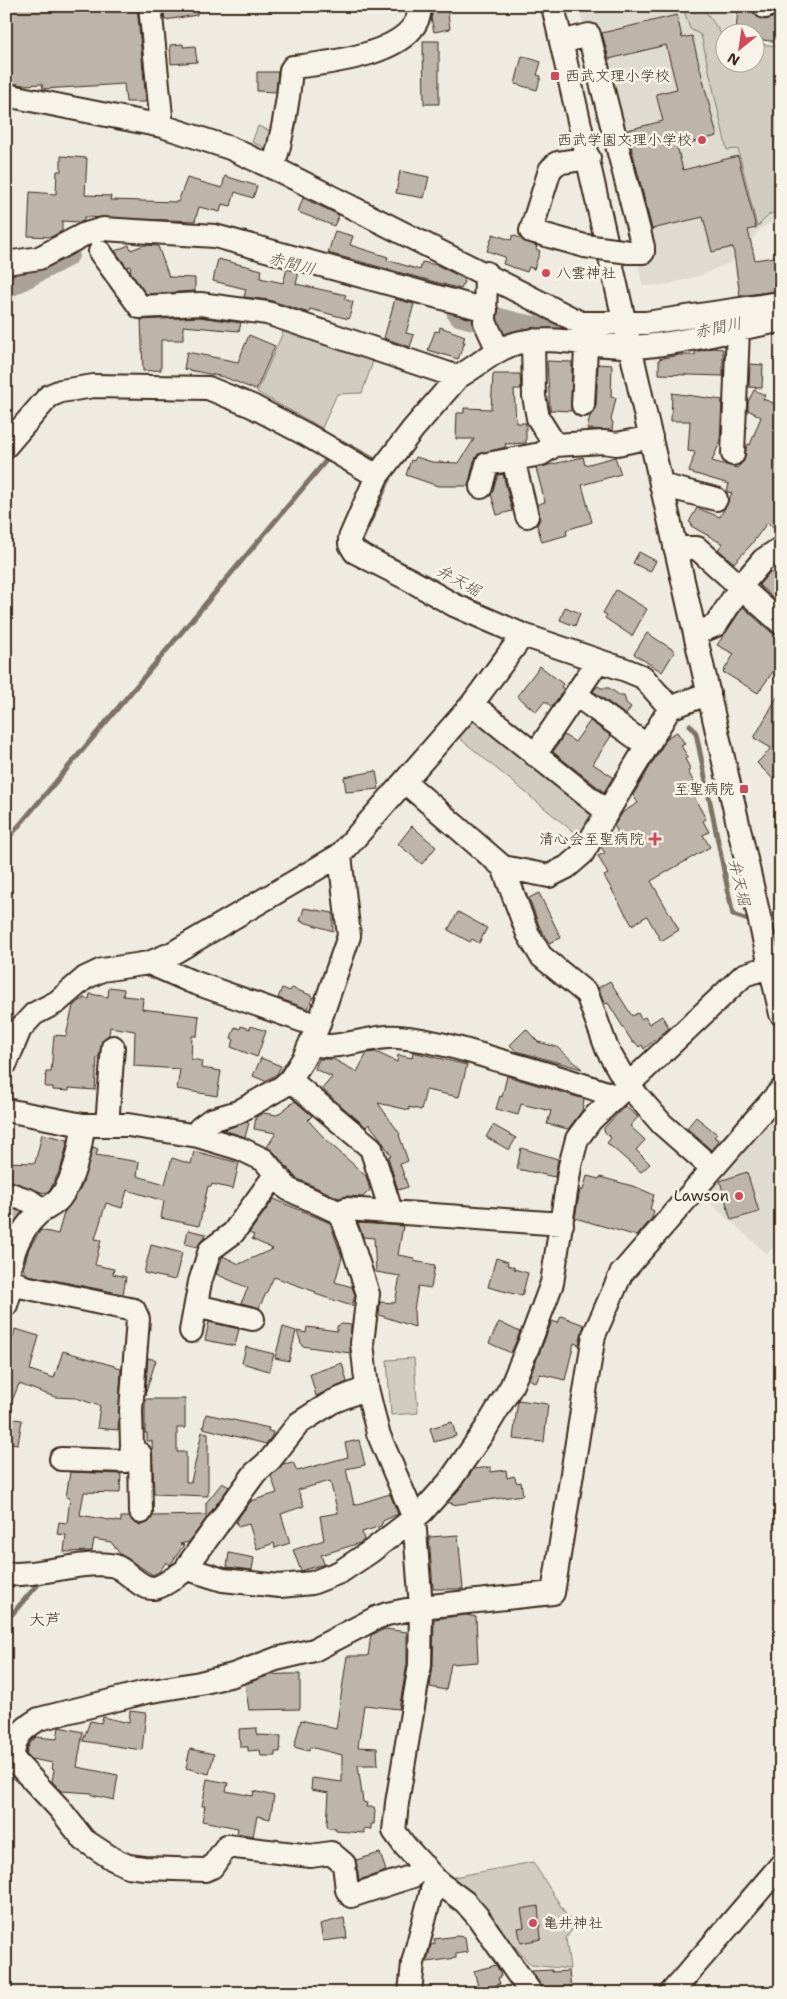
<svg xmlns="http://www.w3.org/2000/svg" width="787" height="1999" font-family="'Shantell Sans','Klee One',sans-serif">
  <rect width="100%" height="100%" fill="#efebe0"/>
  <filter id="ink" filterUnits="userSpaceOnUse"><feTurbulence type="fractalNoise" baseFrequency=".02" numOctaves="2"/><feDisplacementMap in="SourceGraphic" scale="10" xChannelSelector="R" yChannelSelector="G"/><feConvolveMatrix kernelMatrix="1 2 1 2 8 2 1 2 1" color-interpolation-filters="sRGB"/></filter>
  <g filter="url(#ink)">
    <path fill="#e0dbd0" d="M579,6H735L734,32H724V62H754L755,43L781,45V217L760,229L746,248L729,263L698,276L670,284L643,286Z
      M779,1102L781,1108V1239L767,1254L701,1195Z"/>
    <path fill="#d1cbc0" stroke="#867a6f" d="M685,6H702L724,38V62H754L755,44L781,46V210L770,214L757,227L738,149L727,150L701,35L690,29L684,11Z
      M258,126L278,134L274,152L252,142Z
      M287,323L376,353L362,393L337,394L322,428L257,392Z
      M480,717L592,809L593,824L582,839L457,736L471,718Z
      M414,1358L418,1413L391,1415L387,1360Z
      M533,1862L574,1927L566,1938L570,1969L531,1965L454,1877Z"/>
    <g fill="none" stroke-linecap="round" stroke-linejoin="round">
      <path stroke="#7e7266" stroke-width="5" d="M339,446L342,442L380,463
        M365,546L361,541L391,475
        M393,559L436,582
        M663,685L672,692
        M690,725L696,733L733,915L748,920
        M6,841L329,457
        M777,933L781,934
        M6,1621L40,1582"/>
      <path stroke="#aaa296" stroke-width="29" d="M6,284L65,253
        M461,312L516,327L570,337"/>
    </g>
    <path fill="#bdb5aa" stroke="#3b2a1e" d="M6,6H137L146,102H126L124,84L43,89L42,84L22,85L7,82Z
      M163,6H197V15L165,20Z
      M433,6H447L450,29L434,32L431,18Z
      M738,6H752L754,14L765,20L772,18L777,13L778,6H781V42L754,39V32H736Z
      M677,15L682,38L692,36L717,136L677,146L683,170L738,156L756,228L748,230L755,260L781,256V290L740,296L733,247L712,252L703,217L652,229L627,130L663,121L656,94L677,89L666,45L609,59L602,33Z
      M423,41H439V104H424Z
      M183,44V47L195,46L197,62L171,64L170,45Z
      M522,56L541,62L537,75L541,76L537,90L515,84Z
      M257,72H278L276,92L257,91Z
      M61,156L87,158L85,195L111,196L110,200L178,202L187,178L222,188L225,176L257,186L253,198L235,192L231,206L222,204L220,212L199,207L195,221L84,217V221L80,222L62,221V231L51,237L28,236L30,192L56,194L57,171H61Z
      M400,171L429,177L424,198L396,193Z
      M303,198L339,215L334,226L298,212Z
      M335,231L353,236L350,245L388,257L387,260L420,270L422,262L437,265L465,279L461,289L328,253Z
      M493,234L511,240L513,235L537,246L536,249L540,251L534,269L529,267L527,272L503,264L505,257L487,251Z
      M129,245L131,250L144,245L158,246L169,277L195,278V291L146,294L131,273L130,266L127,267L115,251Z
      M218,259L262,270L260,278L283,283L287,269L299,272L296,284L346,295L344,299L353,302L349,319L310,309L309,313L269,300L244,297L246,289L213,281Z
      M395,299L414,304L406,333L414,335L410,347L384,338Z
      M199,317L241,323L239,331L183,326V340H161V370L143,371L141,320Z
      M440,327L465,336L463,342H465L458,359L428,350L435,331L439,332Z
      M249,335L275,346L256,390L224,377L184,369L187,352L238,362Z
      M713,348L723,349V376L659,374V359L679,355H695V352Z
      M547,361L572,362L571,411L550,410Z
      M598,364L612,365L611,397L616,398L611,420L613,422L612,430L587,429L590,416L596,406Z
      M750,364L763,365L762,388L749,387Z
      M493,374H520L521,389H514L516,423H526V443L505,444L506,447L478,454L474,461L468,486H438L406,475L411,460L414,461L416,457L432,462L459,463L474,439H456L457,413H464V408L491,409Z
      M754,390L765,395L763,399L781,406V532L767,523L750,546L734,563L718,549L723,544L691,526L692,524L689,522L697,508L720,517L732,493L727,492L729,484L689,472L695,452L688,451L690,421H671L672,393L722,400L720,442L712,461L737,468L744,461L746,449L748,444L750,445L761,417L748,410V402Z
      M583,457L585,465L615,457L621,474L582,485L592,522L566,530L567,535L542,542L537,525L540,519L538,504L545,502L536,468Z
      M503,474L512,511L497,515L491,494L498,475Z
      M639,552L656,561L650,572L633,563Z
      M770,572L781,581V605L759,585Z
      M616,590L647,609L632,636L605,618L607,615L603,613Z
      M565,607L580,613L575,626L560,620Z
      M743,607L772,633L781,637V660L758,693L723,672L734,654L717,645Z
      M647,633L675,651L662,672L634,654Z
      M540,666L563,684L561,687L564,689L552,707L545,701L536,712L517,696Z
      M598,686L601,688H609L619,695H624L626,703L631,707L626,715L593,691Z
      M781,690V771L773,779L757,763L771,748L754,738Z
      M590,721L611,736L593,764L613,777L604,792L553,752L564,735L575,742Z
      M677,732L685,744L681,746L688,757L685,759L691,770L688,771L694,783L688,786L706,819L703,821L709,832L703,835L710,847L651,881L679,930L661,941L647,916L632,925L604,876L608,874L598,856L605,853L601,847L608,837L618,832L614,826L623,812L638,803L633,795L668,737Z
      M376,771L379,789L346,792L344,777Z
      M412,826L436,847L422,864L398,844Z
      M539,893L561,938L549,943L540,928L529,898Z
      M304,908L333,913V931L300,921Z
      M458,912L487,928L479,943L472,939L470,942L448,930Z
      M610,981L632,1016L638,1013L641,1019L645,1017L649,1024L662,1016L669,1028L644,1049L642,1045L639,1047L635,1042L633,1043L608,1003L606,1004L601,995L598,988Z
      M109,987L124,989L123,996L143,998L142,1009L199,1016L197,1036H192L191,1059L202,1061L201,1068L221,1071L217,1096L177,1089L180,1069L134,1066L135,1031L110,1027L109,1035L102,1040L99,1057H97L95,1090L69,1088V1091L53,1090V1087H45L46,1072H51L54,1035L66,1036L73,1006L80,1000H83V998L89,999L90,994L108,997Z
      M282,988L290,991L292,988L313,996L308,1009L278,998Z
      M241,1026L250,1029L251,1026L266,1031L257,1057L231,1047L234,1040L231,1038L235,1027L240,1029Z
      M526,1029L538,1042L557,1047L582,1069L516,1051L510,1045Z
      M376,1052L397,1062L398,1055L412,1058L413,1052L467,1065L459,1097L426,1090L421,1110L409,1107V1110L378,1103L400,1134L399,1135L408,1161L400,1164L408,1187L398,1190L388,1157L391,1156L380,1138L369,1124L366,1127L322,1089L332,1077L315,1069L319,1059H333L357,1072L367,1053Z
      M261,1058L281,1066L277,1074L265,1081L253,1076Z
      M507,1076L584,1099L582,1111L568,1129L547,1124L551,1111L521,1104L518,1115L496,1109L500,1096L502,1097Z
      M295,1101L312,1116L308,1120L326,1140L366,1176L370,1190L363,1197L347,1196L339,1198L296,1178L274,1152L267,1147L276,1133L254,1129L256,1117L263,1113L277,1115Z
      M625,1106L638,1117L630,1126L645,1140L636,1150L650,1164L641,1172L607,1143L611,1138L604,1131V1128Z
      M696,1117L717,1134L714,1137L719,1140L711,1150L687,1128Z
      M246,1122L249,1123L245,1137L223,1130Z
      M493,1125L516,1138L509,1150L486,1137Z
      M42,1134L68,1140L61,1168L50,1190L47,1193L41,1192L14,1182H6V1162L35,1163Z
      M93,1147L98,1149L96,1155L139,1162L137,1176L165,1184L172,1158L191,1164L194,1151L239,1163L233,1189L212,1184L211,1187L208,1186L199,1226L161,1218L164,1201L127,1190L122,1208L106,1203L95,1239L101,1240L95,1265L114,1269L113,1274L126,1277L123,1294L28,1275L23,1269L29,1248L41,1230L58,1234L64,1213L81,1187Z
      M521,1148L558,1159L555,1177L517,1169Z
      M747,1172L759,1212L731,1220L720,1181Z
      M587,1176L599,1179L600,1177L636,1187L654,1195L650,1209L654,1211L652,1218L637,1236L575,1218L580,1190H583Z
      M274,1199L330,1223L342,1257L335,1282L352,1287L355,1295L352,1306L315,1294L316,1292L274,1277L259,1308L241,1303L248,1288L216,1274L223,1256L239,1264L273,1249L252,1239L254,1235L249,1233Z
      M6,1207L22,1212L6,1236Z
      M358,1223L403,1226L398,1255L414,1258L413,1261L435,1265L431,1288L418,1286L414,1310L415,1327L379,1315L380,1302L395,1303L400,1276L376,1272L374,1238L363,1237Z
      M188,1230L206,1234L197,1247L185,1244Z
      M151,1245L182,1253L175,1280L144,1273Z
      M496,1258L508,1262L507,1265L514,1267V1269L528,1273L522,1296L488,1287Z
      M561,1316L584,1325L579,1345L574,1343L565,1380L540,1374L536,1383L529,1379L552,1321L558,1323Z
      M209,1322L239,1329L235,1346L205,1340Z
      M499,1322L520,1332L511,1353L489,1343Z
      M342,1324L351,1325L350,1353L302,1346L297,1331L306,1333L307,1327L337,1331V1326Z
      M283,1327L296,1331L289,1361L275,1358Z
      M15,1329L39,1336L30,1370L54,1378L63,1351L121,1368L118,1430L97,1428L100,1406L76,1398L55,1397L19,1384L6,1415V1350L9,1352Z
      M246,1347L274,1354L269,1371L242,1363Z
      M148,1358L156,1360L145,1395Z
      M342,1363L347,1382L316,1396L310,1374Z
      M145,1399H185V1428H177V1452H186V1482H191L202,1432L208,1433V1496L154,1494L152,1441H147V1433H145Z
      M518,1400L548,1404L544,1442L513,1439Z
      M206,1414L269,1428L268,1431L273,1432L272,1436L266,1444L203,1428Z
      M6,1418L22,1420L18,1444L6,1442Z
      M452,1422L456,1436L434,1442L430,1428Z
      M359,1440L365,1465L346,1469L354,1505L390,1494L398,1514L383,1521L381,1526L362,1532L364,1540L360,1543L321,1555L324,1564L301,1571L293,1550L324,1540L320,1516L338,1513L330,1481L298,1490L304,1506L281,1514L290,1543L275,1548L274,1543L257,1549L249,1524L238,1527L236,1521L251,1501L277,1493L271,1476L283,1464L293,1462L297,1471L348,1457L345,1443Z
      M491,1467V1472L506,1470L507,1478L514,1476L517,1483L521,1482L523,1495L452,1505V1503H447L474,1469Z
      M70,1472L121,1474L120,1493L84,1492L80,1515L121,1522V1517H129L134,1523L141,1525L148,1523L153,1516L206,1515V1503L222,1483L229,1487L189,1542L180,1544L184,1545L170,1565L166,1562L160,1571L153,1575L120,1554L111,1542L94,1539L92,1551L64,1552L66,1535L57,1534L59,1522L67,1523L70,1498L66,1497Z
      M458,1535L463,1589H433L429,1537Z
      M229,1553L254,1558L252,1570L227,1567Z
      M466,1615L476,1617L478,1662L451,1664L446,1690L430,1687L433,1665L434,1619Z
      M385,1629L407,1632V1664L399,1709L364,1705L358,1747L377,1748L378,1765H358L363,1802L367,1803L366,1807H374L375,1810L374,1824H371V1829L364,1828V1833L336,1831V1828H328L327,1824L329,1793L311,1790L312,1778L342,1782V1755L310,1747L309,1751L294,1747L301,1720L336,1729L347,1656H368L371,1635Z
      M285,1674H300V1709L249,1710L245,1684L270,1675Z
      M130,1711L146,1713L142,1750L83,1741L90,1721L101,1723L103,1717L129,1723Z
      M59,1727L83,1732L77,1767L118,1775L114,1800L92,1795V1793L61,1791L52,1781L54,1770L52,1769L53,1763L31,1759L26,1754L29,1745L36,1737L57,1739Z
      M257,1728V1735L281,1736L280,1752H275V1756H261L260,1750L248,1751V1747H240L239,1729Z
      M190,1749L214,1754L209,1774L186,1768Z
      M207,1779L228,1783L226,1791L253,1796L254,1791L274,1796L270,1819L257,1816L253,1836L237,1833L238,1828L202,1821L205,1806H202Z
      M380,1853L386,1871L359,1880L356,1860Z
      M538,1906L541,1939L521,1943L518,1928L524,1927L521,1909Z
      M344,1918L347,1938L323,1941L320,1924Z
      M457,1936L465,1937L467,1952L456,1954V1958L427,1962L431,1945L435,1944L434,1939Z
      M496,1965L500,1972L501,1977L498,1978L500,1984L479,1990L474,1971Z
      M552,1970V1972L569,1971L571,1990L544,1991L532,1971Z"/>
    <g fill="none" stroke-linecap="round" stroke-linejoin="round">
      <g stroke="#3b2a1e" stroke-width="26">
        <path id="minor" d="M150,6L162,126
          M553,6L781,1014
          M765,7V6
          M561,42L589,35L643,247V252H629
          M6,95L162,126L230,148L282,172L581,323H646L781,303
          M273,168C283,135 288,104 291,70L293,67C328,63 420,54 420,6
          M585,246L531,231L550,170L557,163L589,158
          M100,252L140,307L200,304L267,313L458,377C478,366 495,349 517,343C552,334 607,350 646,346C691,342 736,328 781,321
          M6,263L39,258L83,235L103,229L215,236L486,310
          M486,273L485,322L498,350
          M533,340L534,396L538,418L555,445
          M583,405L587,330
          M6,446L49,396L61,391L94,386L208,388L252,406L307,435L377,476L350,538V544L355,552L410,580L454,605L523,635L626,670L643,677L670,708
          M733,454L738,329
          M513,459L527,516
          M377,476L413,429L458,377
          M661,485L716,499
          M481,487L487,464L541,454L555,445L603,442L617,444L651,437
          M675,548H697L781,623
          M695,634L716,625L741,586L763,560L781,548
          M576,695L646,745
          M472,704L606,811
          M535,755L598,661
          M405,782L503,867L549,876L567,867L582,854L670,708L709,693
          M503,867L528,934L541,956L587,994L607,1049L627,1084L662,1124L712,1168
          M149,963L190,981L318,1026
          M312,1043C332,1053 374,1034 398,1037C432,1040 466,1050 498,1060C538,1071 576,1082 615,1096
          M6,1063L20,1029L34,1014L57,1002L85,978L102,970L149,963L173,953L340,855L472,704L523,635
          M290,1080L371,1148L391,1211
          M6,1110L83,1125H128L198,1136L241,1149L264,1160L288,1189L340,1213L350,1238L368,1294L362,1343L367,1388L378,1433L414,1518L421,1607L420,1665L397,1803L394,1831L405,1846L438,1882L465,1902L478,1917L531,1993
          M107,1125L113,1047
          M198,1136L200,1128L211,1120L238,1112L282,1087L290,1080L304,1058L318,1026L349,936L340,855
          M10,1194L30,1201L43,1210
          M340,1213L346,1209L562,1224
          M6,1305L13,1282
          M196,1306L253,1319
          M191,1331L200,1282L210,1250L233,1233L270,1182L278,1177
          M131,1455L140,1454L141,1512
          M61,1459L125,1461L131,1455L132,1446L131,1410L138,1319L134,1310L24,1287L7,1278C13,1252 18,1232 38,1214C45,1208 55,1205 60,1198C74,1180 81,1147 83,1125
          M188,1569V1565L255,1473L270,1460L299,1423L332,1402L367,1388
          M6,1574C43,1576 77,1561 110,1565C126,1566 137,1589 154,1588C164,1587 178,1574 188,1569L223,1580L280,1586L312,1583L340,1572L370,1552L422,1512L449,1482L485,1430L511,1387L530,1342L552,1283L570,1166L577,1139L591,1120L744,975L781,963
          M424,1866L413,1876L351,1896L347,1890L344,1864L331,1853L311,1856L227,1846L212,1867L205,1870L144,1868L128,1866L113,1859L84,1840L59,1808L13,1759C13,1738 22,1729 39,1719L146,1692L200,1683L233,1675L276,1659L314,1650L376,1618L387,1614L421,1607L553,1593L594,1335L621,1274L781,1090
          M410,1993L413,1963L432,1890L438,1882
          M671,1993L781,1865"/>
      </g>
      <use href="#minor" stroke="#f7f3e8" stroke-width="22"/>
      <g stroke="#3b2a1e" stroke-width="26" stroke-linecap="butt">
        <path id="minor-bridge" d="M585,246L629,252"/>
      </g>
      <use href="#minor-bridge" stroke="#f7f3e8" stroke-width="22"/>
    </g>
  </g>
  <g fill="#d1495b" stroke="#f7f3e8" stroke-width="2">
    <rect x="550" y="71" width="10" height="10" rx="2.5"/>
    <circle cx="702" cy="140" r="5"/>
    <circle cx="546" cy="273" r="5"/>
    <rect x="739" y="784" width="10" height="10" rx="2.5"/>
    <path d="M652.5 831.5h5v5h5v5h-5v5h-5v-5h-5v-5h5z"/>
    <circle cx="739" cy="1196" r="5"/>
    <circle cx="533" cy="1923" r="5"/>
  </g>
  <g text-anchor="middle" stroke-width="5" stroke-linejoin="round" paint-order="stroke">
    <g font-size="15" fill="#3b2a1e" stroke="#f7f3e8" text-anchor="end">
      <text x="565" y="81" text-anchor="start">西武文理小学校</text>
      <text x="692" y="145">西武学園文理小学校</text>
      <text x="556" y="278" text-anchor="start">八雲神社</text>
      <text x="734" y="794">至聖病院</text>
      <text x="644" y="844">清心会至聖病院</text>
      <text x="729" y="1201">Lawson</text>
      <text x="543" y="1928" text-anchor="start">亀井神社</text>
    </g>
    <g font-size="16" font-style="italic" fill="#625448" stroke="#f7f3e8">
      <text transform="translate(292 263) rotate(15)" y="6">赤間川</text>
      <text transform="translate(718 327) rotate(-12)" y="6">赤間川</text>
      <text transform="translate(459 580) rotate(29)" y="6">弁天堀</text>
      <text transform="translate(740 882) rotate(77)" y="6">弁天堀</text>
    </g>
    <g font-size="16" fill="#3b2a1e" stroke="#f7f3e8">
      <text x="45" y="1625">大芦</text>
    </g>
  </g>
  <rect width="787" height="1999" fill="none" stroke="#f7f3e8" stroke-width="25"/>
  <rect x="12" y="12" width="762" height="1974" fill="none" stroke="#3b2a1e" stroke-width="2" filter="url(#ink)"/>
  <g transform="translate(740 48) rotate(210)"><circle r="24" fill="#f7f3e8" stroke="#aca397"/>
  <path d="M0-4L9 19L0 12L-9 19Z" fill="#d1495b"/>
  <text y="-8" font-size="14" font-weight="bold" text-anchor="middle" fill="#3b2a1e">N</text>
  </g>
</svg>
